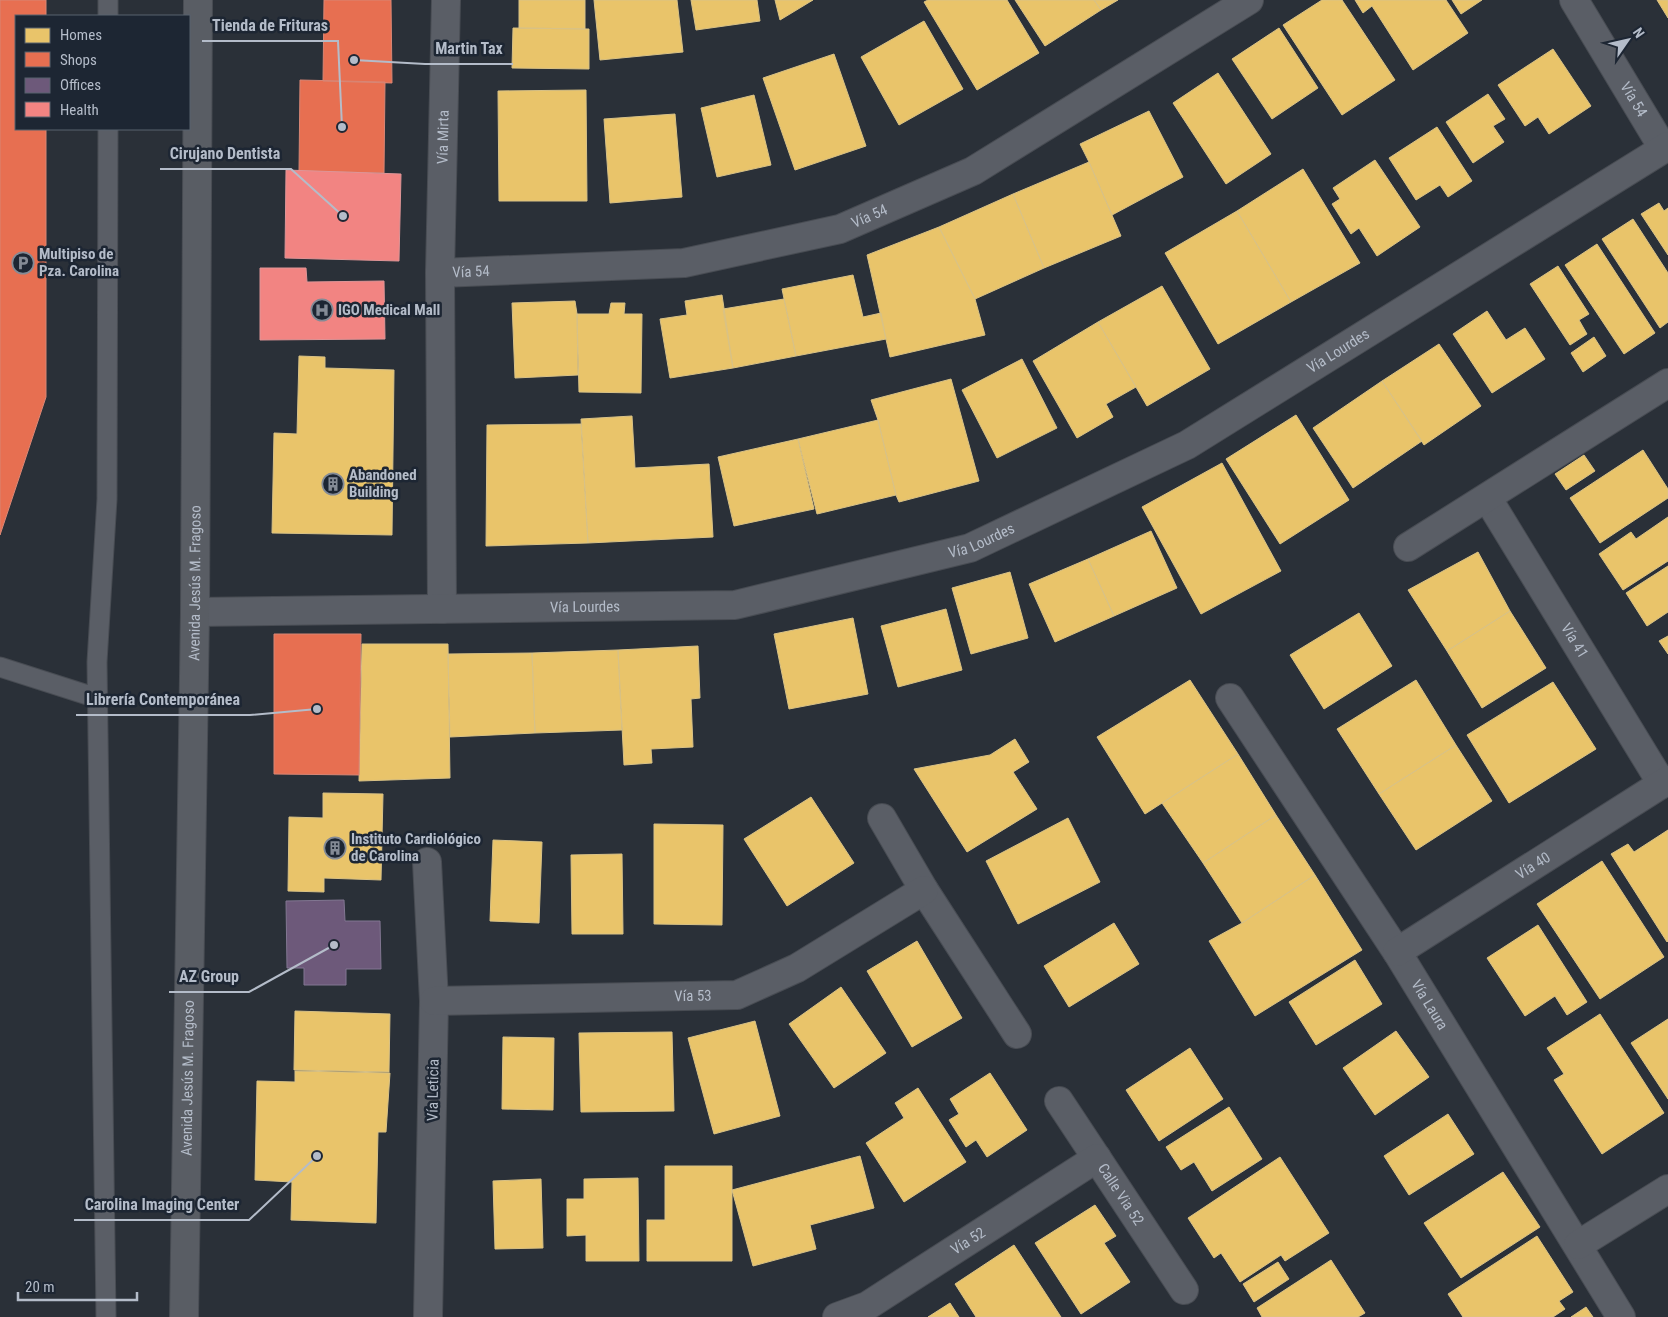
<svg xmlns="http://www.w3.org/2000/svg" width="1668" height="1317" font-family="'Roboto Condensed',sans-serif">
  <rect width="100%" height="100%" fill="#2a3038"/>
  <path fill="#e9c46a" stroke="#d9c286" d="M519,0H585V29L519,28Z
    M594,0H677L683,52L600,60Z
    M691,0H757L760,21L696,30Z
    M775,0H813L780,20Z
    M928,0H1007L1039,53L977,90L924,2Z
    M1015,0H1094L1101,10L1045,46Z
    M1094,0H1118L1101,10Z
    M1322,0H1342L1395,80L1342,115L1283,25Z
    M1355,0H1446L1468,33L1413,70L1372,6L1363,13Z
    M1452,0H1482L1461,14Z
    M1657,0H1668V18Z
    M924,21L963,89L899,125L861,57Z
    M513,28L589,29V69L512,68Z
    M1279,28L1318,88L1272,119L1232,59Z
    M1553,49L1591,106L1549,134L1538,117L1525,126L1498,85Z
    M834,54L866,146L795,170L763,78Z
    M1218,73L1271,154L1226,184L1173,103Z
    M586,90L587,201H499L498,91Z
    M1488,94L1505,119L1493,126L1504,142L1473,163L1446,122Z
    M754,95L771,165L717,177L701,108Z
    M1149,111L1183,177L1112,215L1089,162L1080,144Z
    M675,114L682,197L610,203L604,119Z
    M1437,127L1472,181L1448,197L1440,185L1416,200L1389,158Z
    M1375,160L1420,227L1377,256L1359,228L1351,234L1332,204L1340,199L1333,188Z
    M1089,162L1121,236L1044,268L1013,194Z
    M1303,169L1360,263L1291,302L1237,211Z
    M1013,194L1044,268L975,299L939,227Z
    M1659,203L1664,211L1668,208V255L1641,214Z
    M1237,211L1291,302L1218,344L1165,253Z
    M1633,219L1668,273V322L1660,328L1602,239Z
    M939,227L975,299L985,335L890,357L867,255Z
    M1597,244L1655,333L1624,354L1565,265Z
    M1558,266L1589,314L1579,320L1587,334L1570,345L1530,284Z
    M853,275L863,317L881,313L886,339L796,356L782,289Z
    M1162,286L1210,369L1147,406L1098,322Z
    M722,295L733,368L670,378L660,319L687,315L685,301Z
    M784,299L796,356L733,368L723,309Z
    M575,301L577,314L578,375L515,378L512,303Z
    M611,303H625L624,314H642L641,393L579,392L577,314H609Z
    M1487,311L1506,340L1525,328L1545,359L1492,393L1453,334Z
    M1098,322L1136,387L1106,404L1113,417L1077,438L1033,361Z
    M1594,337L1606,356L1583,372L1571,353Z
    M1439,344L1481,406L1424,445L1382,381Z
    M299,356L325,357V368L394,370L392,535L272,533L274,433L297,434Z
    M1022,359L1057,428L997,458L962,390Z
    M951,379L979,481L899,502L896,495L878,420L871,400Z
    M1382,381L1422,441L1353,488L1313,428Z
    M1296,415L1349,500L1280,544L1226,459Z
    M632,416L635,468L709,464L713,537L588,543L581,419Z
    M878,420L896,495L817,514L798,439Z
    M581,424L588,543L486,546L487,425Z
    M798,439L814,509L734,526L718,457Z
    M1643,450L1668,489V498L1600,543L1570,498Z
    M1584,455L1595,471L1566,490L1555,474Z
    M1222,463L1281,571L1201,614L1142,507Z
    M1668,517V561L1623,590L1599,554L1631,532L1636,539Z
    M1151,531L1177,588L1114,616L1088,559Z
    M1478,552L1510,611L1447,651L1408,590Z
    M1088,559L1114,616L1055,642L1029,584Z
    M1668,566V612L1647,626L1626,593Z
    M1010,572L1028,638L971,654L952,588Z
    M946,609L962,670L898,687L881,626Z
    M1510,611L1546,668L1482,708L1447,651Z
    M1359,613L1392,666L1324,709L1290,655Z
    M853,618L868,694L789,709L774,634Z
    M1668,636V654L1659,641Z
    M362,644H448L450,778L359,781Z
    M698,646L700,698L691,699L693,747L651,749L652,763L624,765L618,650Z
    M618,650L622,730L535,733L532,653Z
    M532,653L535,733L450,737L448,654Z
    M1190,680L1238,754L1145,814L1097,737Z
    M1416,680L1456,745L1379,794L1337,729Z
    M1553,682L1596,749L1509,803L1467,735Z
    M1015,739L1029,762L1013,772L1037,809L967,852L914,769L990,755Z
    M1456,745L1492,801L1416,850L1379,794Z
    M1238,754L1276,815L1203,863L1162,803Z
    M323,793L383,794L381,880L324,878V892L288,891L289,817L323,818Z
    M811,797L854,863L787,906L744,839Z
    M1276,815L1315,875L1242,923L1203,863Z
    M1068,818L1100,882L1018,924L986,861Z
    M654,824L723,825L722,925L654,924Z
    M1668,830V941L1667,942L1611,854L1628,844L1634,852Z
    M493,840L542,842L539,923L490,921Z
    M622,854L623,934H572L571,855Z
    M1602,861L1664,957L1600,999L1537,904Z
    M1315,875L1362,950L1255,1016L1209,941L1242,923Z
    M1114,923L1139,964L1069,1007L1044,966Z
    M1538,925L1587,1002L1567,1015L1555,996L1525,1016L1487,958Z
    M917,941L962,1018L912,1047L867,971Z
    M1355,960L1382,1004L1316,1045L1289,1002Z
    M841,987L886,1053L834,1088L789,1024Z
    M295,1011L390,1014L389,1072L294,1070Z
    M1600,1014L1664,1113L1602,1154L1554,1080L1564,1074L1547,1048Z
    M1668,1019V1099L1631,1043Z
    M755,1021L780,1116L714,1134L688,1038Z
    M1396,1031L1429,1077L1375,1115L1343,1068Z
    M672,1032L674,1111L581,1112L579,1033Z
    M503,1037L554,1038L553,1110L502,1109Z
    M1190,1048L1223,1099L1159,1141L1126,1090Z
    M295,1071L390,1073L386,1132H378L376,1223L291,1220L292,1182L255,1180L257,1081L295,1082Z
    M990,1073L1027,1130L987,1157L976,1140L966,1147L949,1120L959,1114L950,1099Z
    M918,1088L966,1162L904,1202L866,1143L904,1118L895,1103Z
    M1229,1107L1262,1159L1212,1191L1194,1162L1181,1170L1166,1147Z
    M1448,1114L1474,1154L1409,1195L1384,1156Z
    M860,1156L874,1208L810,1225L816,1249L753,1266L732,1190Z
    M1280,1157L1329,1233L1285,1261L1281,1255L1240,1282L1221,1253L1214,1258L1188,1218Z
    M665,1166H732V1261H647V1220H665Z
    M1503,1172L1540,1227L1461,1278L1424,1223Z
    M638,1178L639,1261H586V1235L567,1236V1199H584V1179Z
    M541,1179L543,1248L495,1249L493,1181Z
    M1095,1205L1116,1236L1104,1243L1130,1282L1081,1314L1035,1243Z
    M1537,1236L1573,1292L1559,1301L1565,1309L1553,1317H1463L1448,1294Z
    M1014,1245L1061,1317H976L955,1284Z
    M1331,1260L1365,1313L1358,1317H1262L1257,1308Z
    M1278,1262L1289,1279L1254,1302L1243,1284Z
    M950,1303L959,1317H928Z
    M1586,1307L1593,1317H1571Z"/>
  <path fill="#e76f51" stroke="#d88675" d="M0,0H46V16H16V129H46V397L0,535Z
    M324,0H391L392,83L323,81Z
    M300,80L385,82L384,173L299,171Z
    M274,634H361L359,775L274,774Z"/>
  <path fill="#6d597a" stroke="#827792" d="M344,900L345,921H380L381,969H346V985H304V968H287L286,901Z"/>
  <path fill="#f28482" stroke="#df9597" d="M286,170L401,174L399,261L285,258Z
    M260,268H306L307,282L384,281L385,339L260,340Z"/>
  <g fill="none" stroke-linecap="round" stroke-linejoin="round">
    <g stroke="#484c53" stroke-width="21">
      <path id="lane" d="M108,16V0
        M0,667L97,698
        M106,1317L97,662L107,499L108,129"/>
    </g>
    <g stroke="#484c53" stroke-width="30">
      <g id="street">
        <path id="s1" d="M1574,0L1663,148"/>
        <path id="s2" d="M440,273L684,263L840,229L973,171L1249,0"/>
        <path id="s3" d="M1488,499L1662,784"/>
        <path d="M1408,547L1668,383"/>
        <path id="s4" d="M442,609L440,273L446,0"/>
        <path id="s5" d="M195,612L735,605L970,548L1187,445L1668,146"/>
        <path id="s6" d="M1230,698L1397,952L1621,1317"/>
        <path d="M882,818L924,890L1017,1034"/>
        <path d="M427,862L434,1001L428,1317"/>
        <path id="s7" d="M1397,952L1668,780"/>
        <path id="s8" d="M434,1001L737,995L797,968L924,890"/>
        <path id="s9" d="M1059,1101L1184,1290"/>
        <path d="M1578,1245L1668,1189"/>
        <path id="s10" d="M837,1317L867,1306L1097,1158"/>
      </g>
    </g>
    <g stroke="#484c53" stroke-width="30">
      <g id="secondary">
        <path id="s11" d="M184,1317L195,612L198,0"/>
      </g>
    </g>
    <use href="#lane" stroke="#5a5e66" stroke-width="19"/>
    <use href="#street" stroke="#5a5e66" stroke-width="28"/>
    <use href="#secondary" stroke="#595d64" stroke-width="28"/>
  </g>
  <defs>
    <g id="parking-ring" transform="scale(1.125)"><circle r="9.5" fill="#1d2633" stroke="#848b96" stroke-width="1.5"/><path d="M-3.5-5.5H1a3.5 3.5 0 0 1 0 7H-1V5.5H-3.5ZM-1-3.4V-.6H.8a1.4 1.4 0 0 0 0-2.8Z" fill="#848b96"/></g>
    <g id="hospital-ring" transform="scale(1.125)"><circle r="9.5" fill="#1d2633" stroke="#848b96" stroke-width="1.5"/><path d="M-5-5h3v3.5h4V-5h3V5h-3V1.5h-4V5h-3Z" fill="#848b96"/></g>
    <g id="building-ring" transform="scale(1.125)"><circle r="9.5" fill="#1d2633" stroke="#848b96" stroke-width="1.5"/><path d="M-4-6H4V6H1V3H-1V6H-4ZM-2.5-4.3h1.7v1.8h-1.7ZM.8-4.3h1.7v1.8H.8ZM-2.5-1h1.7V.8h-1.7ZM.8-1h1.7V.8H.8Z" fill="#848b96"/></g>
  </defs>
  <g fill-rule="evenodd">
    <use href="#parking-ring" x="23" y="263"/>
    <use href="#hospital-ring" x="322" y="310"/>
    <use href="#building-ring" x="333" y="484"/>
    <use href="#building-ring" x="335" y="848"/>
  </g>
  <g text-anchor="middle" stroke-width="5" stroke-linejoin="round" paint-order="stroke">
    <g font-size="15" fill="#b4bcc9" stroke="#1d2633">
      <text dy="5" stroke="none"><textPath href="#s1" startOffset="116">Vía 54</textPath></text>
      <text dy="5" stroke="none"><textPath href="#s4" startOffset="472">Vía Mirta</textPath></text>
      <text dy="5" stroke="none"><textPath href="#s2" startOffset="436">Vía 54</textPath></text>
      <text dy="5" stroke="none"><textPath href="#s2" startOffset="31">Vía 54</textPath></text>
      <text dy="5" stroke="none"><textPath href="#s5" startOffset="1200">Vía Lourdes</textPath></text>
      <text dy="5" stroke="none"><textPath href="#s5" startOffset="795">Vía Lourdes</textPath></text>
      <text dy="5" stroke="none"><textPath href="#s11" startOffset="734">Avenida Jesús M. Fragoso</textPath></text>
      <text dy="5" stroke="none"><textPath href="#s5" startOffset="390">Vía Lourdes</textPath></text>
      <text dy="5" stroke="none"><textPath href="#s3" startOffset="166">Vía 41</textPath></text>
      <text dy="5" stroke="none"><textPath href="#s7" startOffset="161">Vía 40</textPath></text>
      <text dy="5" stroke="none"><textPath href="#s8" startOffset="259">Vía 53</textPath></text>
      <text dy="5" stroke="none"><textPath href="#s6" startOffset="366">Vía Laura</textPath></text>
      <text dy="5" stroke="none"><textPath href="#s11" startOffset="239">Avenida Jesús M. Fragoso</textPath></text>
      <text transform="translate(433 1090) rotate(-89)" y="5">Vía Leticia</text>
      <text dy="5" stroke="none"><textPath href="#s9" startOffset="112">Calle Via 52</textPath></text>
      <text dy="5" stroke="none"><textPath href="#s10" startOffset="152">Vía 52</textPath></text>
    </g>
    <g font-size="15" font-weight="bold" fill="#b4bcc9" stroke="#1d2633" text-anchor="start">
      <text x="39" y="259">Multipiso de<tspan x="39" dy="17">Pza. Carolina</tspan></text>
      <text x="338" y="315">IGO Medical Mall</text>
      <text x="349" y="480">Abandoned<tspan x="349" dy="17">Building</tspan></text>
      <text x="351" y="844">Instituto Cardiológico<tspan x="351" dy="17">de Carolina</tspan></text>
    </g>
  </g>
  <path fill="none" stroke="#b4bcc9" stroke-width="2" d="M342 127L338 41H202M354 60L425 64H513M343 216L291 169H160M317 709L250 715H76M334 945L249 992H169M317 1156L249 1220H74"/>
  <g fill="#b4bcc9" stroke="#1d2633" stroke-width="2">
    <circle cx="342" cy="127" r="5"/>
    <circle cx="354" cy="60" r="5"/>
    <circle cx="343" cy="216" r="5"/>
    <circle cx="317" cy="709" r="5"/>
    <circle cx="334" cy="945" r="5"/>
    <circle cx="317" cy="1156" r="5"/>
  </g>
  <g font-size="16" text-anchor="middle" font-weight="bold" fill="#b4bcc9" stroke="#1d2633" stroke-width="5" stroke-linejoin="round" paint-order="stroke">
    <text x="270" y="31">Tienda de Frituras</text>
    <text x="469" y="54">Martin Tax</text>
    <text x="225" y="159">Cirujano Dentista</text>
    <text x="163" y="705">Librería Contemporánea</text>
    <text x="209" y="982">AZ Group</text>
    <text x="162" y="1210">Carolina Imaging Center</text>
  </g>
  <rect x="15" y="15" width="175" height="115" fill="#1d2633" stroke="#59626f"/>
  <rect x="25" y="28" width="25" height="15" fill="#e9c46a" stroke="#59626f"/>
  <text x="60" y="40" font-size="15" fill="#b4bcc9">Homes</text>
  <rect x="25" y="52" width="25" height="15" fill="#e76f51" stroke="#59626f"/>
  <text x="60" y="65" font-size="15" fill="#b4bcc9">Shops</text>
  <rect x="25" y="78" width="25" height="15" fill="#6d597a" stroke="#59626f"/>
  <text x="60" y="90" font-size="15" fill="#b4bcc9">Offices</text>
  <rect x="25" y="102" width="25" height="15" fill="#f28482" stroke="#59626f"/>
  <text x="60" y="115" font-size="15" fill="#b4bcc9">Health</text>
  <g transform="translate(1628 40) rotate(56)" stroke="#1d2633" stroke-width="4" paint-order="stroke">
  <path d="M0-4L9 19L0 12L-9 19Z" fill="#b4bcc9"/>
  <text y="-8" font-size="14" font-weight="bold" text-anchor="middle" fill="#b4bcc9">N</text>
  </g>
  <path d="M18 1292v8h119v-8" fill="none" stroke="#b4bcc9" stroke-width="2.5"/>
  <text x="25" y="1292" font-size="15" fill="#b4bcc9" stroke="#1d2633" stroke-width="4" paint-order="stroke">20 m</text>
</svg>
